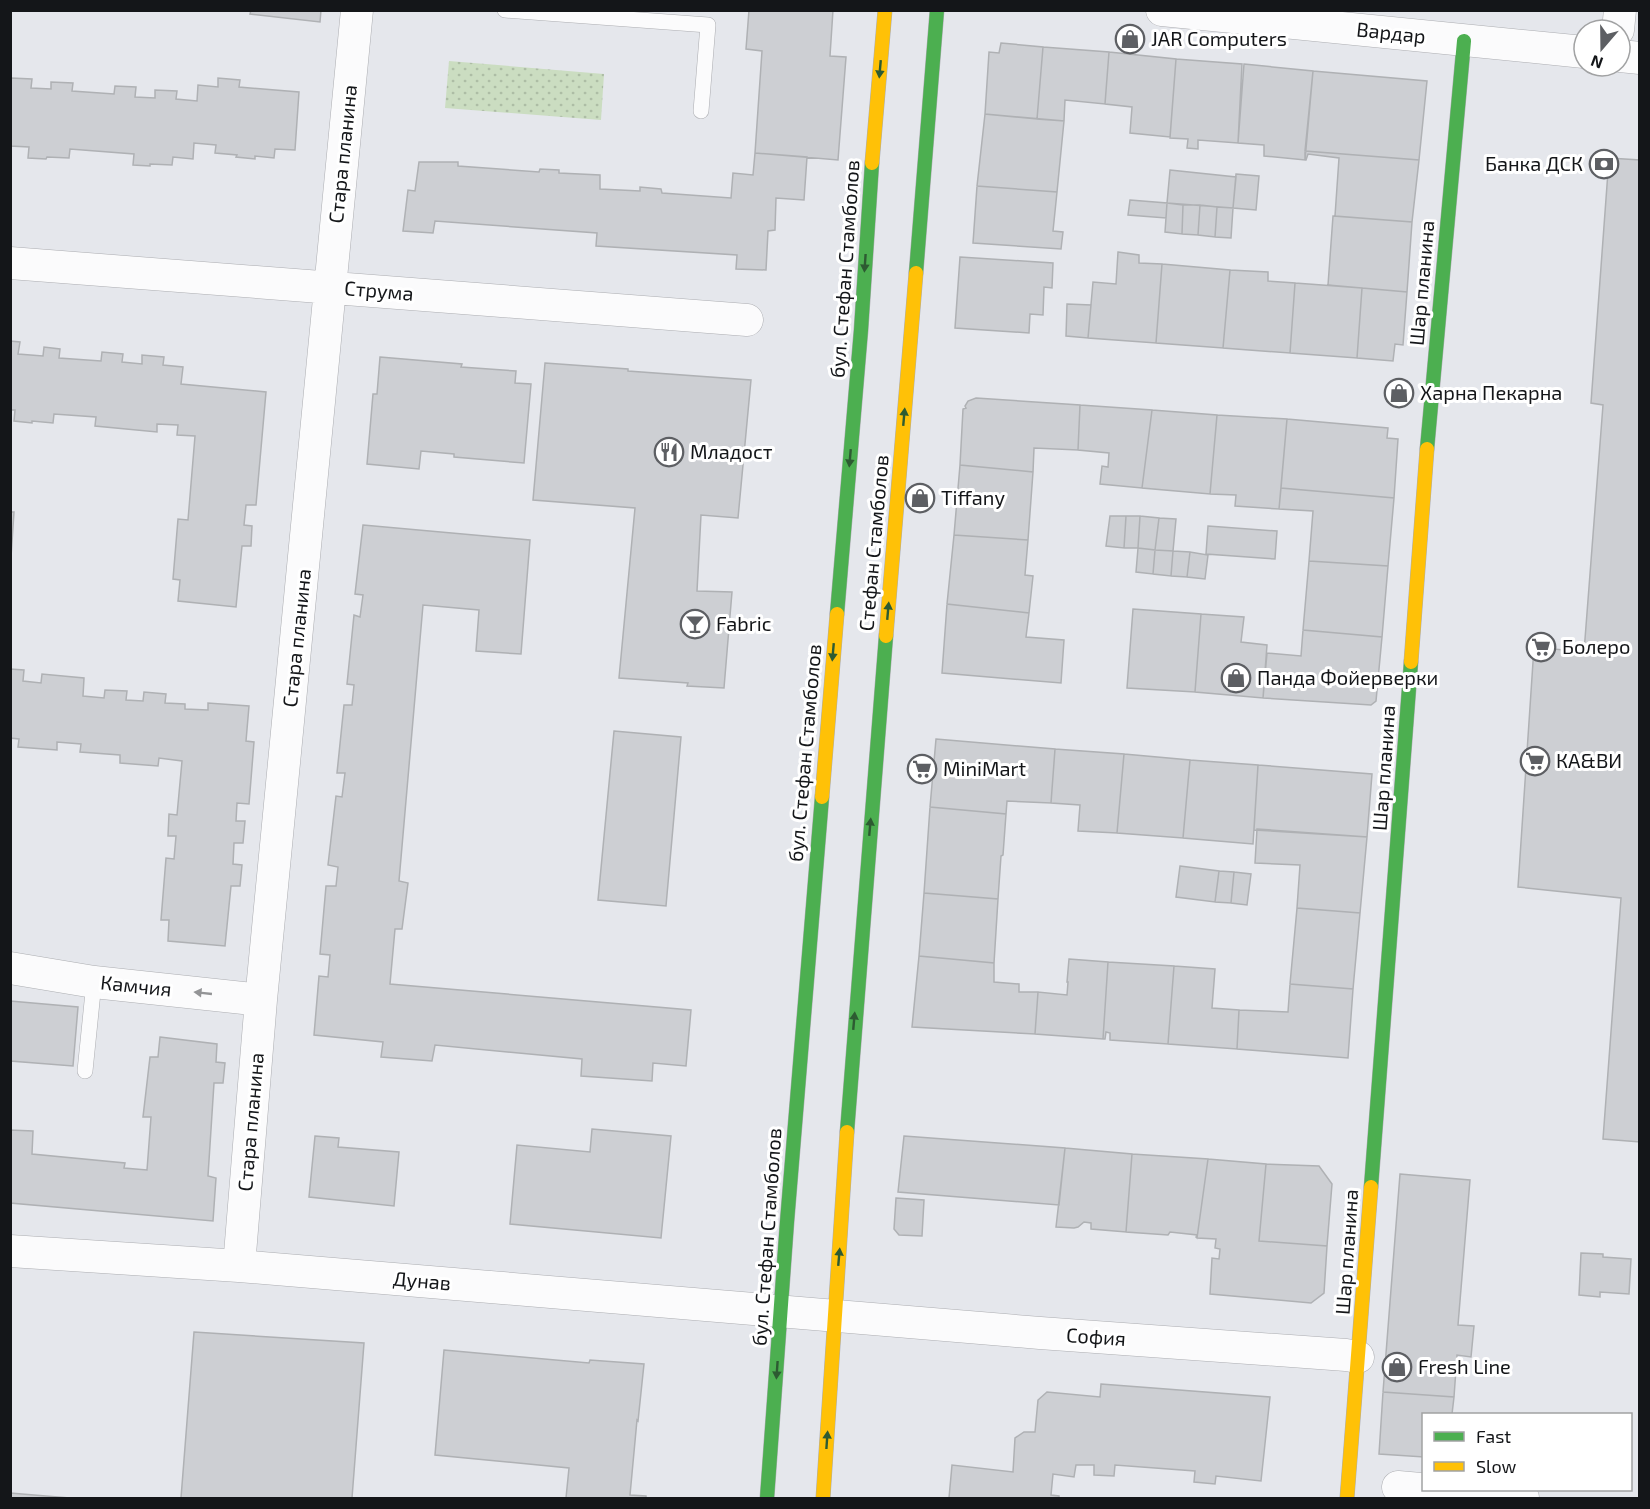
<svg xmlns="http://www.w3.org/2000/svg" width="1650" height="1509" font-family="'Exo 2',sans-serif">
  <defs>
    <pattern id="park-dots" width="8" height="8" patternUnits="userSpaceOnUse" patternTransform="scale(1.5)"><rect width="8" height="8" fill="#cbddc1"/><path d="M2 2h.1M6 6h.1" fill="none" stroke="#adbda5" stroke-width="1.8" stroke-linecap="round"/></pattern>
  </defs>
  <rect width="100%" height="100%" fill="#e5e7ec"/>
  <path fill="url(#park-dots)" d="M449,61L604,74L601,120L445,108Z"/>
  <path fill="#cdcfd3" stroke="#afb1b4" stroke-width="1.5" d="M251,10H321L320,22L250,14Z
    M749,10H833L830,56L846,57L838,160L755,153L762,51L746,49Z
    M1001,43L1043,47L1037,119L985,114L989,52L999,53Z
    M1043,47L1109,52L1105,104L1065,100L1064,121L1037,119Z
    M1109,52L1176,59L1170,137L1130,133L1132,107L1105,104Z
    M1176,59L1242,64L1238,143L1198,140V149L1187,148L1188,139L1170,138Z
    M1244,64L1313,71L1305,160L1264,156V145L1238,143Z
    M1313,71L1427,81L1419,160L1305,151Z
    M11,78L32,79L31,88L51,89V82L73,83L72,91L114,94L115,86L136,87L135,97L155,98V90L177,91L176,99L197,101L198,85L218,87V78L240,80L239,87L299,92L295,150L275,149L274,158L255,156V159L236,157L237,155L215,153L216,145L194,143L193,159L173,157L172,165L150,164V166L133,165L134,154L70,149L69,158L47,157L46,159L28,158L29,147L10,146Z
    M985,114L1064,121L1057,192L977,186Z
    M1305,151L1419,160L1412,222L1335,216L1339,158L1308,154L1306,160H1305Z
    M755,153L807,157L804,200L776,198L775,230L768,231L766,270L736,269L737,255L596,246L597,233L435,221L433,233L403,231L408,190L415,191L419,162H458V166L539,172L540,169L559,170V173L600,175V189L640,191V187L661,189L662,193L731,198L733,173L753,175Z
    M1609,158L1640,160V1142L1603,1139L1621,898L1518,887L1534,647L1584,652L1603,405L1591,403Z
    M1170,170L1236,177L1233,208L1167,203Z
    M1236,174L1259,176L1256,210L1233,208Z
    M977,186L1057,192L1053,231L1063,232L1061,249L973,243Z
    M1130,200L1167,203L1166,218L1128,215Z
    M1167,203L1183,205L1182,234L1165,232Z
    M1183,205H1200L1198,235L1182,234Z
    M1200,205L1217,207L1215,237L1198,235Z
    M1217,207L1233,208L1231,238L1215,237Z
    M1333,216L1412,222L1407,292L1328,285Z
    M1118,252L1139,255V263L1162,264L1156,343L1088,338L1093,282L1116,284Z
    M960,257L1053,263L1052,288L1044,287L1043,315L1030,314L1029,333L955,328Z
    M1162,264L1230,270L1223,348L1156,343Z
    M1230,270L1268,272V281L1295,283L1290,353L1223,348Z
    M1295,283L1362,288L1357,358L1290,353Z
    M1362,288L1407,292L1403,345L1395,344L1393,361L1357,358Z
    M1067,304L1091,305L1088,338L1066,336Z
    M10,341L20,342L18,354L43,356L44,347L60,349L59,358L101,361L102,352L123,354L122,362L142,364V355L164,357L163,365L183,367L181,384L266,392L256,505H246L244,525L252,526L251,546H242L236,607L178,601L180,580L173,579L178,519L188,520L195,436L177,435L178,425L157,424V432L95,426L96,417L54,414L53,423L32,421V423L14,421L15,410H10Z
    M380,357L462,364L461,367L516,371L515,383L531,384L524,463L454,457V454L421,451L419,469L367,464L373,394H377Z
    M545,363L628,369V371L751,380L738,518L701,515L697,591L732,592L724,688L687,686L688,683L619,678L635,508L533,500Z
    M976,398L1080,405L1078,450L1034,448L1033,472L960,465L963,409L966,408L965,406L968,401Z
    M1080,405L1152,410L1142,488L1100,484L1102,466L1108,467L1109,453L1078,450Z
    M1152,410L1217,415L1210,494L1142,488Z
    M1217,415L1287,419L1279,509L1235,506L1236,495L1210,494Z
    M1287,419L1388,428L1387,438L1398,439L1394,498L1281,488Z
    M960,465L1033,472L1028,540L954,535Z
    M1281,488L1394,498L1388,566L1309,561L1313,511L1279,509Z
    M10,512H14L10,572Z
    M1110,516H1126L1124,548L1106,546Z
    M1126,516H1140L1138,548H1124Z
    M1140,516L1159,518L1155,550L1138,548Z
    M1159,518L1176,519L1173,551L1155,550Z
    M363,525L530,540L521,654L476,651L479,610L423,605L399,881L408,883L402,929H395L390,984L691,1010L686,1066L653,1063L652,1081L581,1076L582,1059L435,1045L432,1061L381,1057L383,1042L314,1035L319,976L328,977L330,955L320,954L326,886H336L338,867L328,865L336,796L342,797L345,773H337L344,705H352L354,685L347,684L354,615L360,617L363,595L355,594Z
    M1208,526L1277,531L1275,559L1206,554Z
    M954,535L1028,540L1025,575L1033,576L1029,613L947,604Z
    M1138,548L1155,550L1153,574L1136,572Z
    M1155,550L1173,551L1171,576L1153,574Z
    M1173,551L1190,552L1187,577L1171,576Z
    M1190,552L1208,555L1205,579L1187,577Z
    M1309,561L1388,566L1382,637L1303,630Z
    M947,604L1029,613L1026,637L1064,640L1061,683L942,673Z
    M1133,609L1201,614L1195,692L1127,688Z
    M1201,614L1244,617L1241,642L1267,645L1263,698L1195,692Z
    M1303,630L1382,637L1376,701L1371,705L1263,698L1267,653L1301,656Z
    M10,669L24,670L23,681L41,683L42,674L84,678L83,696L104,698L105,690L127,691L126,700L143,701L144,692L166,694L165,703L185,704V709L208,710V703L249,706L246,741L254,742L249,804L237,803L236,821H245L243,843H234L233,864L242,865L240,886H231L225,946L168,941L169,920H161L166,858L174,859L176,836H168L169,814L177,815L182,761L159,758L158,766L120,763V755L80,752L81,744L57,742V750L18,747L19,739L10,738Z
    M614,731L681,737L666,906L598,900Z
    M936,739L1055,749L1051,803L1007,801L1006,814L930,807Z
    M1055,749L1124,754L1117,833L1078,831L1080,805L1051,803Z
    M1124,754L1190,760L1183,838L1117,833Z
    M1190,760L1258,765L1253,844L1183,838Z
    M1258,765L1372,774L1367,837L1254,830Z
    M930,807L1006,814L1003,855L1001,856L998,899L924,893Z
    M1257,829L1367,837L1360,913L1297,908L1300,865L1255,863Z
    M1180,866L1219,871L1215,902L1176,897Z
    M1219,871L1234,872L1231,903L1215,902Z
    M1234,872L1251,874L1247,905L1231,903Z
    M924,893L998,899L994,963L919,956Z
    M1297,908L1360,913L1353,989L1290,984Z
    M919,956L994,963V982L1019,984V992H1038L1035,1034L912,1027Z
    M1069,959L1108,962L1103,1039L1035,1034L1038,992L1067,995L1068,982H1067Z
    M1108,962L1174,966L1168,1044L1110,1040V1033L1106,1032L1105,1039H1103Z
    M1174,966L1215,969L1212,1008L1239,1010L1237,1049L1168,1044Z
    M1290,984L1353,989L1348,1058L1237,1049L1239,1010L1288,1012Z
    M10,1001L78,1007L73,1066L10,1061Z
    M160,1037L217,1044L216,1062L225,1063L223,1083H214L208,1176L216,1178L213,1221L10,1203V1130L33,1131L32,1154L125,1163L124,1168L147,1170L151,1117H143L150,1057H158Z
    M592,1129L671,1136L661,1238L510,1224L517,1145L590,1152Z
    M315,1136L339,1138L338,1147L399,1152L394,1206L309,1197Z
    M904,1136L1065,1148L1059,1205L898,1192Z
    M1065,1148L1132,1154L1126,1232L1091,1229V1223L1084,1222L1078,1227L1074,1228L1056,1227Z
    M1132,1154L1208,1159L1197,1238L1196,1237L1197,1235L1170,1232L1168,1235L1126,1232Z
    M1208,1159L1266,1164L1259,1241L1327,1246L1324,1293L1311,1303L1210,1294L1212,1258L1219,1259L1220,1249L1215,1248L1216,1239L1197,1238Z
    M1266,1164L1319,1166L1332,1184L1327,1246L1259,1241Z
    M1400,1174L1470,1180L1458,1325L1474,1326L1471,1357L1457,1355L1454,1397L1383,1392Z
    M896,1198L924,1200L922,1236L899,1235L894,1229Z
    M1581,1253L1603,1254V1257L1631,1259L1629,1294L1600,1292V1297L1579,1295Z
    M194,1332L364,1343L352,1498H181Z
    M444,1350L589,1363L590,1360L644,1364L638,1421L637,1420L630,1495L646,1496V1498H566L569,1468L435,1455Z
    M1101,1384L1270,1397L1261,1481L1216,1476L1215,1484L1194,1482L1195,1471L1115,1465L1114,1476L1094,1475V1465H1076L1074,1477L1053,1474L1051,1495L1059,1496V1498H949L952,1465L1013,1472L1015,1438L1024,1432H1035L1038,1400L1047,1392L1100,1397Z
    M1383,1392L1454,1397L1452,1414H1424V1457L1379,1454Z
    M10,1493L70,1498H10Z"/>
  <g fill="none" stroke-linecap="round" stroke-linejoin="round">
    <g stroke="#acadb1" stroke-width="16">
      <path id="lane" d="M505,10L708,25L701,111
        M85,1071L94,982"/>
    </g>
    <g stroke="#acadb1" stroke-width="33">
      <path id="street" d="M1162,10L1584,52
        M1618,30L1620,10
        M1620,56L1640,58
        M10,263L747,320
        M10,968L94,982L261,1000
        M10,1251L239,1266L1040,1333L1346,1355L1358,1357
        M239,1266L261,1000L357,10
        M1398,1487L1523,1498"/>
    </g>
    <g stroke="#acadb1" stroke-width="15">
      <path id="fast" d="M916,273L937,10
        M1427,449L1464,41
        M837,614L861,330L872,163
        M847,1132L886,636
        M1371,1187L1411,662
        M767,1498L787,1222L822,797"/>
    </g>
    <g stroke="#acadb1" stroke-width="15">
      <path id="slow" d="M872,163L885,10
        M886,636L916,273
        M1411,662L1427,449
        M822,797L837,614
        M823,1498L847,1132
        M1347,1498L1371,1187"/>
    </g>
    <use href="#lane" stroke="#fbfbfc" stroke-width="15"/>
    <use href="#street" stroke="#fbfbfc" stroke-width="32"/>
    <use href="#fast" stroke="#4caf50" stroke-width="14"/>
    <use href="#slow" stroke="#ffc107" stroke-width="14"/>
  </g>
  <defs><path id="oneway-solid" d="M-6-.8H1V-3.2L6.5 0L1 3.2V.8H-6Z" transform="scale(1.5)"/></defs>
  <g fill="#2d5b32">
    <use href="#oneway-solid" transform="translate(880 69) rotate(95)"/>
    <use href="#oneway-solid" transform="translate(865 263) rotate(94)"/>
    <use href="#oneway-solid" transform="translate(904 417) rotate(-85)"/>
    <use href="#oneway-solid" transform="translate(850 458) rotate(95)"/>
    <use href="#oneway-solid" transform="translate(888 611) rotate(-85)"/>
    <use href="#oneway-solid" transform="translate(833 652) rotate(95)"/>
    <use href="#oneway-solid" transform="translate(870 827) rotate(-85)"/>
    <use href="#oneway-solid" transform="translate(854 1021) rotate(-85)"/>
    <use href="#oneway-solid" transform="translate(839 1257) rotate(-85)"/>
    <use href="#oneway-solid" transform="translate(777 1370) rotate(94)"/>
    <use href="#oneway-solid" transform="translate(827 1440) rotate(-86)"/>
  </g>
  <use fill="#939496" href="#oneway-solid" transform="translate(203 993) rotate(-174)"/>
  <defs>
    <g id="shop-ring" transform="scale(1.5)"><circle r="9.5" fill="#fff" stroke="#5d5f63" stroke-width="1.5"/><path d="M-5-2.5h2.3a2.7 3.5 0 0 1 5.4 0H5L5.5 6h-11ZM-1.5-2.5h3a1.5 2.3 0 0 0-3 0Z" fill="#5d5f63"/></g>
    <g id="bank-ring" transform="scale(1.5)"><circle r="9.5" fill="#fff" stroke="#5d5f63" stroke-width="1.5"/><path d="M-6-4H6V4H-6ZM0-2.3a2.3 2.3 0 1 0 0 4.6a2.3 2.3 0 1 0 0-4.6Z" fill="#5d5f63"/></g>
    <g id="restaurant-ring" transform="scale(1.5)"><circle r="9.5" fill="#fff" stroke="#5d5f63" stroke-width="1.5"/><path d="M-5-6h1v4h1v-4h1v4h1v-4h1v5L-1.5 .5V6h-2V.5L-5-1ZM5-6V6H3V1.5H1.5Q1.5-4 5-6Z" fill="#5d5f63"/></g>
    <g id="bar-ring" transform="scale(1.5)"><circle r="9.5" fill="#fff" stroke="#5d5f63" stroke-width="1.5"/><path d="M-6-5H6L.8 .8V4.5H3.5V6h-7V4.5H-.8V.8Z" fill="#5d5f63"/></g>
    <g id="supermarket-ring" transform="scale(1.5)"><circle r="9.5" fill="#fff" stroke="#5d5f63" stroke-width="1.5"/><path d="M-6-5.5h2.5l.6 2H6L4.5 2H-2.5L-4.4-4H-6ZM-1.5 3.2a1.3 1.3 0 1 0 .1 0ZM3 3.2a1.3 1.3 0 1 0 .1 0Z" fill="#5d5f63"/></g>
  </defs>
  <g fill-rule="evenodd">
    <use href="#shop-ring" x="1130" y="39"/>
    <use href="#bank-ring" x="1604" y="164"/>
    <use href="#shop-ring" x="1399" y="393"/>
    <use href="#restaurant-ring" x="669" y="452"/>
    <use href="#shop-ring" x="920" y="498"/>
    <use href="#bar-ring" x="695" y="624"/>
    <use href="#supermarket-ring" x="1541" y="647"/>
    <use href="#shop-ring" x="1236" y="678"/>
    <use href="#supermarket-ring" x="1535" y="761"/>
    <use href="#supermarket-ring" x="922" y="769"/>
    <use href="#shop-ring" x="1397" y="1367"/>
  </g>
  <g text-anchor="middle" stroke-width="6" stroke-linejoin="round" paint-order="stroke">
    <g font-size="20" fill="#141619" stroke="#fff">
      <text transform="translate(1391 33) rotate(6)" y="7">Вардар</text>
      <text transform="translate(343 154) rotate(-84)" y="7">Стара планина</text>
      <text transform="translate(845 269) rotate(-86)" y="7">бул. Стефан Стамболов</text>
      <text transform="translate(1422 283) rotate(-85)" y="7">Шар планина</text>
      <text transform="translate(379 291) rotate(5)" y="7">Струма</text>
      <text transform="translate(874 543) rotate(-85)" y="7">Стефан Стамболов</text>
      <text transform="translate(297 638) rotate(-84)" y="7">Стара планина</text>
      <text transform="translate(805 753) rotate(-85)" y="7">бул. Стефан Стамболов</text>
      <text transform="translate(1384 768) rotate(-86)" y="7">Шар планина</text>
      <text transform="translate(136 986) rotate(6)" y="7">Камчия</text>
      <text transform="translate(251 1122) rotate(-85)" y="7">Стара планина</text>
      <text transform="translate(767 1237) rotate(-86)" y="7">бул. Стефан Стамболов</text>
      <text transform="translate(1347 1252) rotate(-86)" y="7">Шар планина</text>
      <text transform="translate(422 1281) rotate(5)" y="7">Дунав</text>
      <text transform="translate(1096 1337) rotate(4)" y="7">София</text>
    </g>
    <g font-size="20" fill="#141619" stroke="#fff" text-anchor="start">
      <text x="1151" y="46">JAR Computers</text>
      <text x="1583" y="171" text-anchor="end">Банка ДСК</text>
      <text x="1420" y="400">Харна Пекарна</text>
      <text x="690" y="459">Младост</text>
      <text x="941" y="505">Tiffany</text>
      <text x="716" y="631">Fabric</text>
      <text x="1562" y="654">Болеро</text>
      <text x="1257" y="685">Панда Фойерверки</text>
      <text x="1556" y="768">КА&amp;ВИ</text>
      <text x="943" y="776">MiniMart</text>
      <text x="1418" y="1374">Fresh Line</text>
    </g>
  </g>
  <rect width="1650" height="1509" fill="none" stroke="#141619" stroke-width="24"/>
  <rect x="1422" y="1413" width="210" height="78" fill="#ffffff" stroke="#a1a2a3" stroke-width="1.5"/>
  <rect x="1434" y="1432" width="30" height="9" fill="#4caf50" stroke="#a1a2a3" stroke-width="1.5"/>
  <text x="1476" y="1443" font-size="18" fill="#141619">Fast</text>
  <rect x="1434" y="1462" width="30" height="9" fill="#ffc107" stroke="#a1a2a3" stroke-width="1.5"/>
  <text x="1476" y="1473" font-size="18" fill="#141619">Slow</text>
  <g transform="translate(1602 48) rotate(200)"><circle r="28" fill="#ffffff" stroke="#a1a2a3" stroke-width="1.5"/>
  <path d="M0-4.5L10 22L0 15L-10 22Z" fill="#5d5f63"/>
  <text y="-9" font-size="16" font-weight="bold" text-anchor="middle" fill="#141619">N</text>
  </g>
</svg>
